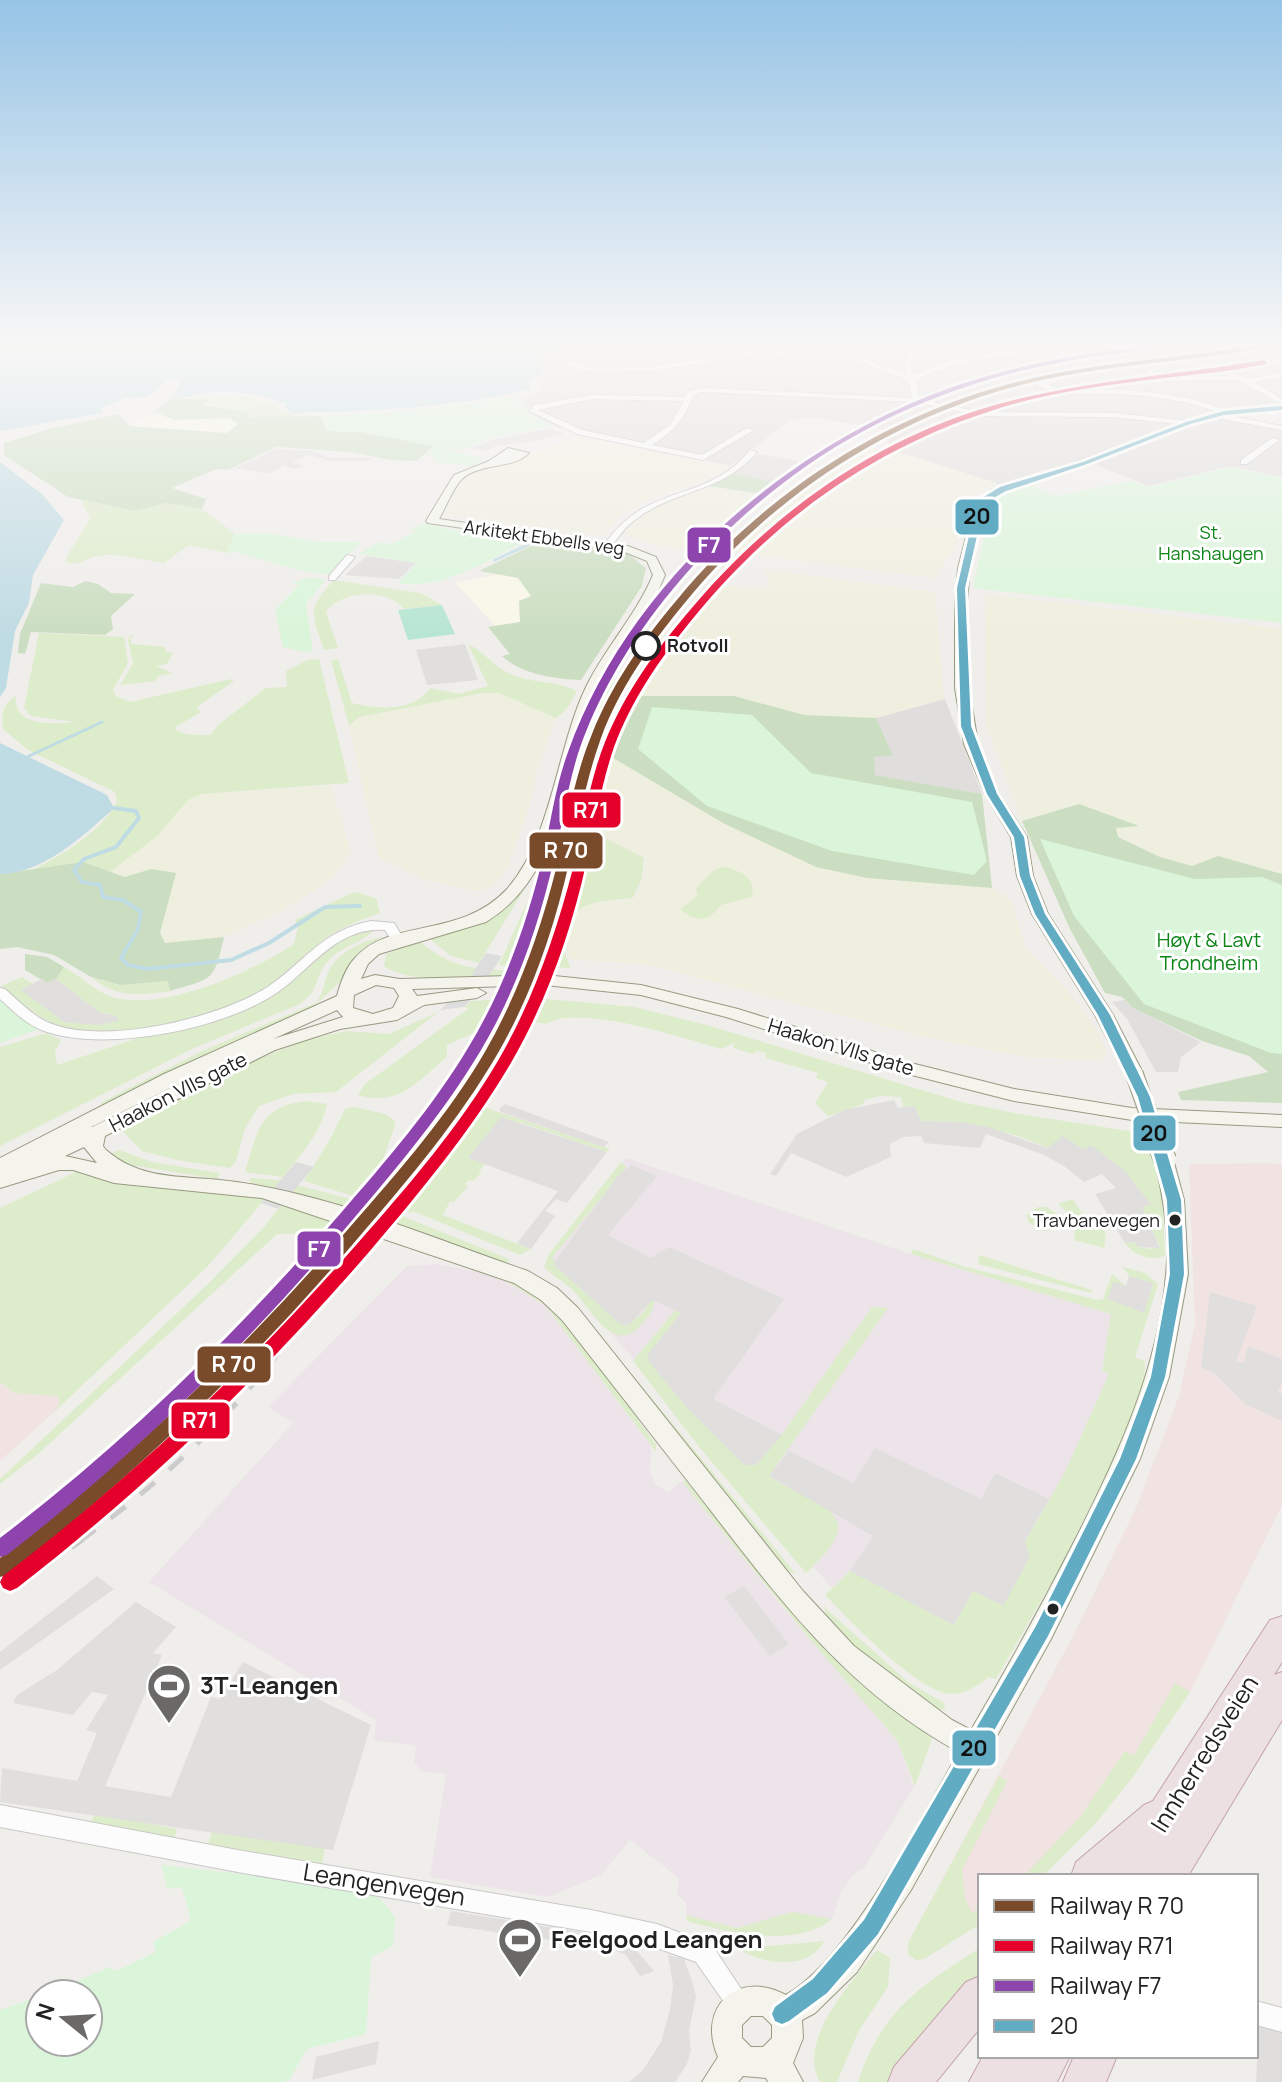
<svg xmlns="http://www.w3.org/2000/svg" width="1282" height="2082" font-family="Manrope,sans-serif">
  <rect width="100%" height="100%" fill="#f0eeeb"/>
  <path fill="#dfdedc" d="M605,346H1282V407L1240,418L1282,426V477L1230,466L1148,486L1094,464L1012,489L890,449L883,429L811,417L789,421L730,466L554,426L529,413L521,398L542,391L541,384L548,371L538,364L539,359L559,352Z
    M758,454L809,463L783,484L731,473Z
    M367,556L416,563L399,579L345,575Z
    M945,699L982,794L874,775V757L892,756L876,718Z
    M1259,2026L1282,2031V2082H1256Z"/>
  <path fill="#f1e3e1" d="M1268,1163L1282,1165V1505L1190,1692L1132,1778L1095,1824L1042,1876H980V1924L924,1959L916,1960L908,1955V1943L1074,1634L1136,1508L1179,1396L1195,1324L1189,1164Z
    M0,1382L14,1393L59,1396L60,1403L51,1415L0,1461Z"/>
  <path fill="#ede4e9" d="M626,1158L911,1254L1141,1323L982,1670L838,1595L558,1272L544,1265Z
    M437,1264L479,1272L509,1283L545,1305L651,1446L650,1473L656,1485L668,1492L682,1481L780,1604L897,1740L914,1787L864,1868L854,1874L841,1892L832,1919L792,1912L737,1928L686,1915V1903L677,1894L679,1878L630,1840L601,1875L548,1897L430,1877L446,1774L422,1772L414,1762L416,1745L374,1741L376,1720L149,1582L293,1423L268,1407L407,1266Z"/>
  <path fill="#f8f7e8" d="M191,414L244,417L227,433L129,426L150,415L185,420Z
    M552,563L586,612L495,626L456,583Z"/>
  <path fill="#efefdf" d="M578,437L730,467L700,483L647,500L619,517L604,536L446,515L463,478Z
    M872,448L890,449L997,483L971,498L956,547L933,578L730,552L785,503Z
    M709,486L769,495L747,513L711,553L661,547L622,535L636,519L662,503Z
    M777,571L935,592L944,699L876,718L804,715L734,696H642L629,687L665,633L721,586L770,588L765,572Z
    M985,594L1282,629V874L1218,856L1192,867L1160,857L1118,837L1115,828L1136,826L1079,804L1022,821L986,723Z
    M482,693H499L556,718L538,766L528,810L508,865L501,878L491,887L477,891L426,880L379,858L349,726L359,717Z
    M603,752L723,823L867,878L992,888L1011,900L1026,949L1073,997L1093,1025L1107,1053L1102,1059L1092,1060L1026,1057L921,1036L649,965L570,959L565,944L576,911L588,904L634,899L644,878L646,858L616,844L601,834L592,822L597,755Z
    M330,786L351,851L329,881L279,912L224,937L165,944L160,933L151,869L125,877L110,872L156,837L188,800L202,794Z"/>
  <path fill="#ddeccb" d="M207,396H241L276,404L280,410L298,415L279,418L244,417L249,412L191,399Z
    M81,500L135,511L166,503L202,509L235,534L227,553L189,545L164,563C143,560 118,552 97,556C85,558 80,567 66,562L67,556L90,519Z
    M334,580L421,593L442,605L404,609C387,588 341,590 326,612L338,648L324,650C312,614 306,609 334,580Z
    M39,633L124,637L128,663L113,690L116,696L130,702L231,679L234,681L197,707L201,712L174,728C184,736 198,735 211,735L218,725L266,688L287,687L286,671L308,660L319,659L349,783L202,794L188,800L156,837L110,872L83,862L29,872C64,853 96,837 117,802L115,792L28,750L3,729C1,715 3,703 16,696C12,727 54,724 75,722L31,716L24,708Z
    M131,635H134L130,639L132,644L165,647L166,652L173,653L167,664L156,666L172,673L159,676L155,681L120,685L133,663L128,640Z
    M468,644C485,652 494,668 515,676C535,683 558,681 577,691L566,710L556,718L499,693H482L359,717L349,726L331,660L338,659L352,703C377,709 413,713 430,688L459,694L488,686Z
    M605,676H615L613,681L615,682L585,750L530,950L523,967L499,965L541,871L538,869L581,734Z
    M588,801L592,803L591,822L599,835L644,858L642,878L633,898C600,902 564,899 563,944C563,951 569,961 570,968L538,967L574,859Z
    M725,867C741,871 756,878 752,897L721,905C708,922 697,923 680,909L698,896L696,889C706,879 710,869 725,867Z
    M527,885L479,963L451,956L430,939C473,927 497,920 527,885Z
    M354,892L376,898L380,913C359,921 337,928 320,943C307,954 297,968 284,977C235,1012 133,1042 73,1030C45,1025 22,1004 1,986L22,977L33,984L22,989L64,1022L116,1016L99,1012L56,979L64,967C81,976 94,991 112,997C163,1012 252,972 294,944L298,927L295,920Z
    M376,928C364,943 341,946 328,961C313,978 322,988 300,1004L194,1048L0,1146V1047L47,1033L61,1040L55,1052L57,1065L277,992L347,934Z
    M382,937L361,950L339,983L313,1007L100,1106L102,1102L202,1051L316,1003C324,993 323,984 328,973C336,953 362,941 382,937Z
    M419,941C455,971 478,969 522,971L521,975C485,975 413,987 384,966L386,954Z
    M91,977L118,985L168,981L170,991C141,996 115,998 91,977Z
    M526,997L634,1007L710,1026L961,1102L1019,1114L1148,1134L1162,1199L1165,1256C1150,1261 1134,1256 1125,1243L1135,1242L1138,1247L1152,1249L1160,1246L1141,1206L1151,1204L1124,1170L1083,1149L1048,1148L1018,1136L961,1122L921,1121L915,1106L903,1107L901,1097L881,1096L864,1100V1104L828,1116L815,1103L828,1082L816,1078L818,1073L766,1058V1053L757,1051L753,1054L733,1048L734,1043L721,1049C684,1038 578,1003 546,1024L534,1022L506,1075L484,1107L610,1149L607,1152L519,1122L468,1158L485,1164L479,1172L481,1173L473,1181L469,1180L465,1184L468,1186L454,1202L450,1201L443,1215L531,1249L520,1255L415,1212L410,1213L399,1206L389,1205L482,1085L519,1020L517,1016Z
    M507,999L500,1021L447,1045V1057C416,1082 400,1107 358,1095L365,1084L468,1009L465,1007L471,1001Z
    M438,1012L336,1092L293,1094L259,1106L245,1128L236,1161L230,1168L182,1161L142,1151L119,1128L226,1073L302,1041L346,1031L389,1034Z
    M304,1101L327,1104C320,1135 301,1154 283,1177L245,1172C258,1132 257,1109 304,1101Z
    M354,1107L385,1114L394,1120L395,1125L383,1160L360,1198L304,1181L329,1141L345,1109Z
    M119,1150L152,1162L220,1173L217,1179L130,1165L118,1161L111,1154Z
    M621,1162L627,1167L552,1258L624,1326L642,1314L651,1299L654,1302C654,1311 649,1316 643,1323C614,1358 592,1310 573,1290C564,1282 552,1276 544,1267L549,1254Z
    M76,1172L111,1183L265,1199L208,1266L51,1415L60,1403L58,1396L14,1393L0,1382V1208Z
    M251,1178L278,1180L358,1201L352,1211L252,1183L249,1180Z
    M1073,1199L1090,1226L1102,1225L1106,1236L1104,1248L1074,1240C1078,1223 1071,1215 1058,1204Z
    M282,1204L344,1221L325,1234H277L37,1455L0,1484V1479L207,1285L264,1227Z
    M1038,1207H1047L1061,1217L1063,1223L1059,1228L1043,1231L1028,1222L1027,1215Z
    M384,1211L402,1216L511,1260L504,1263L375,1220Z
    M913,1249L962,1266L1098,1300L1103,1299L1112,1274L1126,1286L1108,1299L1152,1283L1129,1276L1123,1267L1145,1273L1158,1284L1135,1358L1145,1361L1144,1389L1117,1452L1057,1573L996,1679L989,1677C979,1685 963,1695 950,1694C916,1690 849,1620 825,1595L850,1571L954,1625L973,1591L1025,1542L1064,1474L1109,1374L1102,1371L1111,1314L911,1254Z
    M979,1255L1092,1290L1091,1293L978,1264Z
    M473,1265C498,1276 524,1285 545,1303C585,1337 623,1401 656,1444V1452L545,1305L509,1283L472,1270Z
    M872,1307L888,1308L769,1476C819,1510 875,1510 806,1573L700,1448L633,1361L676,1309H682L688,1409L744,1465H756L783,1433Z
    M631,1373L796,1574L781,1569L631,1380Z
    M685,1480L746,1556L924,1727L932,1739L915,1786L897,1740L813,1643L683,1483Z
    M824,1607L908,1682L944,1703L945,1710C916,1707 850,1641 827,1620Z
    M1175,1683L1190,1692L1132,1778L1095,1824L1048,1871L1042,1876H1024L1080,1817L1125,1751L1134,1756Z
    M999,1776L1007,1781L962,1870L965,1899L972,1913L980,1908V1924L924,1959L916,1960L908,1955V1943Z
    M95,1813L177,1829L174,1839L90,1824Z
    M213,1829L325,1847L322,1864L208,1844Z
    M792,1912L832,1919C799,1949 724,1932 687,1921L686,1915L737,1928Z
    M824,1941C809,1971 762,1965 739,1949Z
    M980,1948V1983L895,2082H858C881,2011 921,1985 980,1948Z
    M877,1950L890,1958L888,1987L858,2032L837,2082H820C796,2040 852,1982 877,1950Z"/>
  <path fill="#cbdec1" d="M171,398L207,400L203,405L250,412L247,417L321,416L327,431L362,432L434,446L416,461L390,460L350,452L276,447L228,470L216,469L172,488L206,499L202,509L166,503L135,511L68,497L4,455V443L49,429L119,414L129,426L227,433L238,424L229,418L173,420L155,411Z
    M731,473L783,484L769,495L709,486Z
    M541,541L627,553L646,568L642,586L581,680C555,679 521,674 502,656L510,654L488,627L520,622L519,601L531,596L518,578L479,571Z
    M86,581L98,584L111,593L135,594L111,616L113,629L105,635L31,632L25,654L18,653L20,634L41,583L73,587Z
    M629,687L642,696H734L804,715L876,718L893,756L874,757L875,775L982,794L992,888L867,878L816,867L723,823L603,752Z
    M1079,804L1139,826L1116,828L1118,837L1160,857L1192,866L1218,856L1282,874V1103L1181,1100L1178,1092L1268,1072L1249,1056L1202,1041L1133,1008L1122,997L1105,993L1070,929L1022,821Z
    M83,862L125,877L151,869L176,873L160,933L165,943L224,937C214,982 213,978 170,991L168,981L120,985L91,977L54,955L17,947L0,949V874Z
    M25,954L47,957L64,967L56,979L47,983L25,970Z"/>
  <path fill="#daf5da" d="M514,397L528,413L551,426L491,438L461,450L437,447L485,459L472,466L435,462L438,459L425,455L435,447L427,445L362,432L327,431L321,416L387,413Z
    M1230,467L1282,478V623L973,588L987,524L1001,496L1028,484L1056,496L1131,481L1150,487Z
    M425,523L457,531L532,538C492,558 444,591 398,583L417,563L358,554L379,542L392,544L416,531L410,529Z
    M268,533L320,542H361L328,575L299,570L236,552L227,553L235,534Z
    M310,577L326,580L306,604L313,651L304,652L283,647L275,610L299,585L292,583Z
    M652,707L752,715L811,773L972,802L987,861L974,875L832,851L707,806L638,749Z
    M1040,839L1195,879L1262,877L1282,885V1054L1271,1053L1144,1004L1074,916Z
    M0,998L39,1029L0,1043Z
    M162,1865L350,1886L381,1899L395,1917L393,1946L371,1957L366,2034L307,2049L289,2080L283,2082H0V2010L40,1996V2042H88V1994H47L110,1967L116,1971L156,1952L153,1942L191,1921L182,1887L167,1889Z"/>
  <path fill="#b7e6d2" d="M442,605L455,634L408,640L398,610Z"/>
  <path fill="#e0dfde" d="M547,429L565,433L529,442L501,445L485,451L471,448L492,440Z
    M277,449L312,451L329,458H374L370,461H332L308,455L292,462L305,466L294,469L283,465L270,474L235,468Z
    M465,644L478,680L427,685L416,650Z
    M42,979L47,983L56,979L99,1012L116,1016L118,1021L97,1025L64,1022L21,990Z
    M1124,1000L1133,1008L1201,1042L1181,1057L1178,1072H1156L1127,1019L1112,1002Z
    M894,1100L898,1108L915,1106L921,1121L961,1122L988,1127L1047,1148L1063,1136L1083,1149L1091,1145L1124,1170L1151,1204L1142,1207L1160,1248L1138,1247L1135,1242L1125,1243L1095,1194L1116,1188L1102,1174L1084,1182L1064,1166L1042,1154L986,1134L980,1148L924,1143L921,1136L903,1137L890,1144L891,1157L846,1177L791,1153L776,1176L770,1174L797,1134L844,1110Z
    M505,1104L609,1142L604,1147L501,1112L499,1109Z
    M501,1117L607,1152L567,1203L556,1199L545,1211L555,1216L531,1249L517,1243L558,1191L468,1158Z
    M632,1165L657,1176L608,1235L651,1258L669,1247L784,1299L713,1399L782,1435L756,1465H744L688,1409L649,1362L648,1354L681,1313L652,1300L629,1325L620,1324L553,1264L620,1173Z
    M1129,1276L1153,1283L1144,1313L1108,1299L1113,1282L1126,1286Z
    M1210,1292L1257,1306L1236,1361L1244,1363L1248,1346L1282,1359V1383L1278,1392L1282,1394V1421L1245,1404L1215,1374L1201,1367Z
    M875,1448L981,1499L995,1473L1049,1499L1025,1541L1030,1557L1003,1606L973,1591L954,1625L850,1571L873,1536L769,1476L789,1451L853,1483Z
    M97,1576L114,1589L0,1670V1652Z
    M744,1586L789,1644L770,1656L724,1597Z
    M136,1602L176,1627L153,1653L162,1655L105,1786L171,1797L211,1697L219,1699L243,1662L371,1725L333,1850L0,1802L2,1768L77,1781L97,1733L86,1730L108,1695L92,1692L73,1715L13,1703L17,1695L57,1670Z
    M451,1911L611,1937L631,1944L654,1971L640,1976L626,1955L612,1949L447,1925Z
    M668,1955L684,1959L693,1984L696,1997L689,2030L691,2051L686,2066L675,2082H629L643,2070L661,2042L670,2010L673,1985Z
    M379,2041L376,2064L312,2080L316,2057Z"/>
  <path fill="#bfdbe3" d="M0,346H585L537,355L535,362L546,371L528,381L530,389C454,408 372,411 294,413L285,408L286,404C263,393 229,390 204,393C191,395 186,399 173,397L182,379L170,378L148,397L126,398L101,408L103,413L0,431Z
    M0,462L42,494L64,520L33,575L29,603L15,631L6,688L0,697Z
    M0,743L107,795L114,808C85,835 42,874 0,874Z"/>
  <path fill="#dedddd" d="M531,950H544L516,1021L502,1019Z
    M486,953L502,956L479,991L464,1007L440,1010L463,987Z
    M296,1162L314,1167L278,1209L261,1203Z"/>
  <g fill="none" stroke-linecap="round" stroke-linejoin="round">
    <path stroke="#bfdbe3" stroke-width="2" d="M532,543L544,537"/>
    <path stroke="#bfdbe3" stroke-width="3" d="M495,560L536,541
      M27,757L102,722"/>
    <path stroke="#bfdbe3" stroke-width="4" d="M114,808L136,811L139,818L116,847L84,859L74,870L82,882L100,885L103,897L123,900L141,912L138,929L121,958L128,965L147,969L231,960L269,943L325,907L360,906"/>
    <g stroke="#c9c8c7" stroke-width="2">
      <path id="street" d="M913,346H919L911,362L913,375C977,347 1045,346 1114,346L1111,348C1043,351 978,352 915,380L920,399L979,412L1113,413L1188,421L1192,423L1188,425L1113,417L979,416L916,402L703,392L693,395C686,418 673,432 652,445L702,455L747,428L754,430L703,460L577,434L530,411L534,405L592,395L685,397L687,392L703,388L912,398L908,380L855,360L800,359L764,353L656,370L603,372L580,370L565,363L569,361L581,366L603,368L656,366L764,349L800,355L856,356L906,374L904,362ZM592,399L684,401L671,424L644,443L582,430L538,410Z
        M1181,346H1187L1193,357H1189Z
        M1274,358L1282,361V366L1272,361Z
        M1201,361L1248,379L1282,373V377L1254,382L1282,399V404L1238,380L1167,381L1145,372L1149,370L1168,377L1228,376L1198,365Z
        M1054,379L1058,381L1048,385L1057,388C1114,390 1173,388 1227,411L1226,415L1282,426V430L1212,417V413H1219C1186,399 1151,396 1115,394C1090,393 1059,397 1036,385Z
        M1272,438L1279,440L1247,464H1241V460Z
        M750,450L757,452C722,493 676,489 636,519C626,526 619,536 611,547L604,545C643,489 685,502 732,468C739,463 744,456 750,450Z
        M347,555L355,557L335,580H329V576Z
        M371,921L394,923L405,941L399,945L394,944L385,930C338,926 313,967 278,992C225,1029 106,1053 44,1031C27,1025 13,1011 0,999V988L5,989C20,1002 35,1019 55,1025C109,1044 221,1018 269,986C307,960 321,931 371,921Z
        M0,1805L243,1851L591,1910L657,1924L712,1945L751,2004L747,2012L739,2016L731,2012L696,1962L657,1948L591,1932L243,1873L0,1827Z
        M1256,2001L1282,2008V2032L1256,2025Z"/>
    </g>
    <g stroke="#999a82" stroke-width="2">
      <path id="secondary" d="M1282,405V411L1225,416L1191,425L1096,462L999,494L984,511L970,568L967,602L969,688L978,744L999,794L1027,837L1033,876L1048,914L1113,1015L1141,1069L1132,1075L1123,1069L1095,1015L1032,914L1017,876L1011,837L985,794L964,744L955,688V602L958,568L973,510L991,490L1088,458L1185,421L1224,410Z
        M508,448L529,453C512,470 481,462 462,479C453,488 446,507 439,519L628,546L656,557L665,575C649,615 619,647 600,686C563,763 567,873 486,922L379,954L368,964L361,979L375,975L400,979L545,975L641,985L738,1009L907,1062L1014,1089L1132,1108L1282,1115V1127L1132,1120L1014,1101L896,1071L726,1017L641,995L545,985L412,989L417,996L477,988L486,993L477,998L424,1005L397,1020L340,1029L275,1050L105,1136L103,1146L106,1150C139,1179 179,1176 220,1180C321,1190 432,1238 528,1271L557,1288L578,1308L803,1591L854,1646L952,1720L971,1730C1008,1667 1043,1603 1076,1538C1118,1455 1158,1369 1166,1275C1170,1237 1163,1197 1155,1160L1158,1155H1172L1184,1200L1188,1274L1169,1377L1140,1459L1051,1639L911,1890L857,1972L815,2013L802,2020L803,2038L793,2063L803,2082H768L766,2078L743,2076L738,2082H702L718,2057C696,2007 738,1969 786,1995C848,1961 922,1816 959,1752C851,1694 781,1602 708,1507C659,1445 611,1382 562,1320L541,1300L514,1283L262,1198L114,1183L73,1170H59L0,1188V1158L164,1074L337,996C340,984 346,967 355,958C389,918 461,939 507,889C552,839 557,745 587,685C606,647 636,615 653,575L647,561L622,551L428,523L426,521L454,475L489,461ZM376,985L394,988L399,996L393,1008L373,1014L353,1008L354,995ZM337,1010L343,1017L273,1039ZM229,1059L92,1127H91ZM84,1147L97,1163L65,1156ZM751,2016H763L772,2025V2038L763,2047H751L742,2038V2025Z"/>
    </g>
    <g stroke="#c5a2ac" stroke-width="2">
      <path id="highway" d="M1282,1616V1662L1274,1675L1282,1672V1720L1188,1876H1071L1076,1862L1144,1805L1153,1801L1270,1620Z
        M980,1976V2028L936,2082H888L894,2067L966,1982Z
        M983,2056H1070L1057,2082H969Z
        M1074,2056H1117L1106,2082H1063Z"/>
    </g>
    <use href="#street" fill="#fdfcfc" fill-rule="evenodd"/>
    <use href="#secondary" fill="#f4f4ed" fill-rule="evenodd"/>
    <use href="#highway" fill="#ece0e2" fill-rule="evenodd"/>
    <path stroke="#ccc" stroke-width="5" stroke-dasharray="19 19" stroke-linecap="butt" d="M80,1541C148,1492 212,1435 265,1370C286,1345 302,1316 319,1288"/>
    <path stroke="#ccc" stroke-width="6" stroke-dasharray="25 25" stroke-linecap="butt" d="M30,1576L83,1539"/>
    <g stroke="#999a82" stroke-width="19" stroke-linecap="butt">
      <path id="secondary-bridge-far1" d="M1134,1073L1151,1121"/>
    </g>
    <g stroke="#999a82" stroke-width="24" stroke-linecap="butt">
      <path id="secondary-bridge" d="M1150,1119L1165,1160"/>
    </g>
    <use href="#secondary-bridge-far1" stroke="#f4f4ed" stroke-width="17"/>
    <use href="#secondary-bridge" stroke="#f4f4ed" stroke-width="22"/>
    <g stroke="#fff" stroke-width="6">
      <path id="bus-1" d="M1282,406V410L1224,415L1190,424L1087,464L1006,491L988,501L983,510L965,588L971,726L997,794L1024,837L1030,876L1045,914L1110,1015L1150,1097L1181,1200L1184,1274L1165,1377L1136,1459L1048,1636L878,1934L827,1993L789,2021L782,2024L775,2021L772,2014L775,2007L813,1979L864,1920L1036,1626L1120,1459L1151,1377L1170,1274L1167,1200L1138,1097L1098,1015L1035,914L1020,876L1014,837L987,794L961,726L957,588L975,510L982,498L1000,487L1083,462L1186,422L1224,411Z"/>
    </g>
    <use href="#bus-1" fill="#61acc3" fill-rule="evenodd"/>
    <g stroke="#fff" stroke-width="6">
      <path id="rail-1" d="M1251,346H1264L1235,353C1156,364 1076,368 999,391C873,429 765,504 683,605C650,645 619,689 601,738C586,779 579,822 569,863C554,929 532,994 498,1053C459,1120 409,1179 359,1237C253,1362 136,1474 7,1575L0,1577V1558C129,1460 244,1349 350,1227C399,1171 449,1114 486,1050C518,994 540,932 556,869C567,824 574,777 592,734C611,686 642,641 676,601C759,500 869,425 995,388C1079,363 1166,360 1251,346Z"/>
    </g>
    <g stroke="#fff" stroke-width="6">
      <path id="rail-2" d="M1264,360L1267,364L1239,369C1160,380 1080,384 1003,407C875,446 773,519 690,622C659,660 631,701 614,747C601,785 595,825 586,864C571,932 547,1000 512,1061C472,1130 420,1192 369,1252C262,1376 146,1488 17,1588L10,1591L3,1588L0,1582L3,1576C133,1477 249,1367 357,1244C408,1186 460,1126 499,1059C533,1000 556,934 573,868C583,826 589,782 605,742C624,695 653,654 685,616C768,515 878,435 1006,402C1091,380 1178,375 1264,360Z"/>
    </g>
    <g stroke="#fff" stroke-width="6">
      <path id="rail-3" d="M1143,346H1158C1137,353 1112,354 1089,357C1066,361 1043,366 1020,371C935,392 851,430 782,484C693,552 607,656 575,764C566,795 562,827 554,859C541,916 522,973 495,1025C458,1095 406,1157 355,1217C250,1342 136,1455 7,1555L0,1557V1538C126,1442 237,1333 340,1214C386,1161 432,1108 468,1048C504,989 528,921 544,853C551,819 556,785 568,752C628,584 783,449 947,389C1010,366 1077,355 1143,346Z"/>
    </g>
    <use href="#rail-1" fill="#7a4b2a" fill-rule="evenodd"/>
    <use href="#rail-2" fill="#e4002b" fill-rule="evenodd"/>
    <use href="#rail-3" fill="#8e44ad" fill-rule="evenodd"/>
  </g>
  <linearGradient id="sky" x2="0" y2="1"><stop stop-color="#97c4e6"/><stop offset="0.54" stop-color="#f8f7f6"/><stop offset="1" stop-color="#f8f7f6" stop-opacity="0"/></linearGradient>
  <rect width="1282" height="637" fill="url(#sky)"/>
  <defs>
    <g id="stadium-pin" transform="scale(2.3)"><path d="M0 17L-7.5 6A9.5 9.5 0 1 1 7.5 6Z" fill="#6a6968" stroke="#fff"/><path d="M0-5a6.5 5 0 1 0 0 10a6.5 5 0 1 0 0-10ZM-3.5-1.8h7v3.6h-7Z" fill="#fff"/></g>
  </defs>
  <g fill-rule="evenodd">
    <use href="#stadium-pin" x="169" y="1686"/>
    <use href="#stadium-pin" x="520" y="1940"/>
  </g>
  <circle fill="#fff" stroke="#222" stroke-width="4" cx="646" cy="646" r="13"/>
  <g fill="#222" stroke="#fff" stroke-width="3">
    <circle cx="1175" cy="1220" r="7"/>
    <circle cx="1053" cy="1609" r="7"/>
  </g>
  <g text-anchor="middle" stroke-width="6" stroke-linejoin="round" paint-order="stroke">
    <g font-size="18" fill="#0c8416" stroke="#fff">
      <text x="1211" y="539">St.<tspan x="1211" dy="21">Hanshaugen</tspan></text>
    </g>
    <g font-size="18" fill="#222" stroke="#fff">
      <text transform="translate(544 538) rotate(8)" y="6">Arkitekt Ebbells veg</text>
    </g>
    <g font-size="18" font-weight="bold" fill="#222" stroke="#fff" text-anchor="start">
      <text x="667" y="652">Rotvoll</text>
    </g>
    <g font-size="18" fill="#222" stroke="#fff" text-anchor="end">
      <text x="1160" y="1227">Travbanevegen</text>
    </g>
    <g font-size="20" fill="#0c8416" stroke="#fff">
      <text x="1209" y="947">Høyt &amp; Lavt<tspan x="1209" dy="23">Trondheim</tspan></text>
    </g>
    <g font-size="20" fill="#222" stroke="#fff">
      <text transform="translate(841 1047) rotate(17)" y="7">Haakon VIIs gate</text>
      <text transform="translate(178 1092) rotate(-27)" y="7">Haakon VIIs gate</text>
    </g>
    <g font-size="24" font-weight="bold" fill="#222" stroke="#fff" text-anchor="start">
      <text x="200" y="1694">3T-Leangen</text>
      <text x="551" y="1948">Feelgood Leangen</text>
    </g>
    <g font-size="24" fill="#222" stroke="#fff">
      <text transform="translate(1205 1754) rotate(-58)" y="8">Innherredsveien</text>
      <text transform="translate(384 1885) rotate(9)" y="8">Leangenvegen</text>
    </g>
  </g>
  <g stroke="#fff" stroke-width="3">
    <rect x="954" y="498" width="46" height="38" rx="8" fill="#61acc3"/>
    <rect x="686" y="526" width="46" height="38" rx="8" fill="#8e44ad"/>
    <rect x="561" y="791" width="61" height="38" rx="8" fill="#e4002b"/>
    <rect x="528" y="831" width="76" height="39" rx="8" fill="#7a4b2a"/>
    <rect x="1132" y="1114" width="45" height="38" rx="8" fill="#61acc3"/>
    <rect x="296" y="1230" width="46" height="38" rx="8" fill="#8e44ad"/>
    <rect x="196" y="1345" width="76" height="39" rx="8" fill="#7a4b2a"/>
    <rect x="170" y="1401" width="61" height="39" rx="8" fill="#e4002b"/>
    <rect x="951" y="1729" width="46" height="38" rx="8" fill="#61acc3"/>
  </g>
  <g font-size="22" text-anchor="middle" font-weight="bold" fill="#fff">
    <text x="709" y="553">F7</text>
    <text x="591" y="818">R71</text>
    <text x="566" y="858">R 70</text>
    <text x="319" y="1257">F7</text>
    <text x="234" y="1372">R 70</text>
    <text x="200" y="1428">R71</text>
  </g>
  <g font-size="22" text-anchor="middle" font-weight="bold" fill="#111">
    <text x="977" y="524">20</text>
    <text x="1154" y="1141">20</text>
    <text x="974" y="1756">20</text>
  </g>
  <rect x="978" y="1874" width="280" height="184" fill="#ffffff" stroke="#a7a7a7" stroke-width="2"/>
  <rect x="994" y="1900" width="40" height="12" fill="#7a4b2a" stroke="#a7a7a7" stroke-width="2"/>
  <text x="1050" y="1914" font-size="24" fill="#222222">Railway R 70</text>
  <rect x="994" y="1940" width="40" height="12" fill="#e4002b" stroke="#a7a7a7" stroke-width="2"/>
  <text x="1050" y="1954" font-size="24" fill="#222222">Railway R71</text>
  <rect x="994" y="1980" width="40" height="12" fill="#8e44ad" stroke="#a7a7a7" stroke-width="2"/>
  <text x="1050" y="1994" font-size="24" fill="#222222">Railway F7</text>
  <rect x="994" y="2020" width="40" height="12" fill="#61acc3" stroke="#a7a7a7" stroke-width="2"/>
  <text x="1050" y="2034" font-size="24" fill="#222222">20</text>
  <g transform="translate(64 2018) rotate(288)"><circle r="38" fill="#ffffff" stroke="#a7a7a7" stroke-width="2"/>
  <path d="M0-6L14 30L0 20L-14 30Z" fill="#6a6968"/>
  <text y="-12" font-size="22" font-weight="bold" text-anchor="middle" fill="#222222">N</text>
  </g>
</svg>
